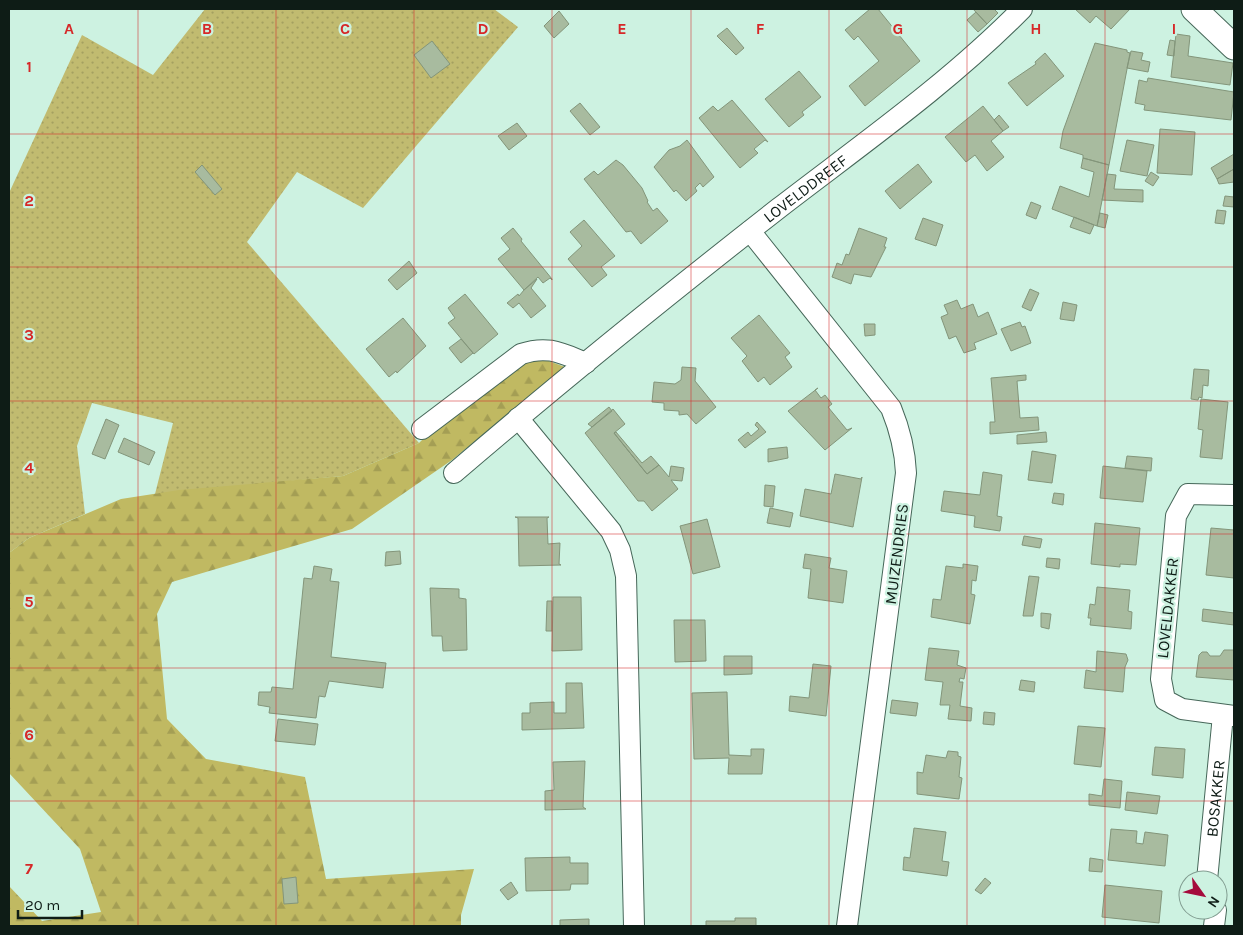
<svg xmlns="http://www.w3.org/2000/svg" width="1243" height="935" font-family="Karla,sans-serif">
  <defs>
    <pattern id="grass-dots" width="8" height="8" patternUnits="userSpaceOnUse" patternTransform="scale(1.25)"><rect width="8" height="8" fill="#c1bb70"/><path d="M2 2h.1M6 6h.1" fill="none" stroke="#a5a060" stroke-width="1.8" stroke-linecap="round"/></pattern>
    <pattern id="forest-firs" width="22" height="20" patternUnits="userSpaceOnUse" patternTransform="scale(1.25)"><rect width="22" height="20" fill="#c0b962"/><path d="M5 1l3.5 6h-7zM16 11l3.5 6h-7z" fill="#a49e54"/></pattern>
  </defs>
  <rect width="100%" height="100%" fill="#cdf2e1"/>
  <path fill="url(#grass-dots)" d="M205,9H494L518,27L363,208L297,172L247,242L419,443L343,476L155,494L173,423L92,403L77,446L85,514L29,538L9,553V193L82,35L153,75Z"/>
  <path fill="url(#forest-firs)" d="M533,358L546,360L565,367L452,460L352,529L172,582L157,614L167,719L206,759L305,777L326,879L474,869L461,915V926H9V886L42,921L101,912L80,849L9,773V553L29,538L121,499L179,490L343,476L419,443L456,407Z"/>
  <path fill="#a8bb9f" stroke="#83957a" d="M870,9H878L920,61L865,106L849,86L879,61L858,36L854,40L845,30Z
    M973,9H994L998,13L987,24Z
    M1075,9H1130L1111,29L1096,16L1090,23Z
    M559,11L569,24L554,38L544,26Z
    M976,12L987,24L978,32L967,20Z
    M727,28L744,48L736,55L717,36Z
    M1176,34L1190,36L1188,56L1233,63L1230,85L1171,77Z
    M1170,40L1175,41L1174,56L1167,55Z
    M432,41L450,64L431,78L414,55Z
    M1095,43L1127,50V52L1130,53L1109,165L1083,158V155L1060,148L1063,131Z
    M1131,51L1143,53L1141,60L1150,62L1148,72L1127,68Z
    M1045,53L1064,76L1027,106L1008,83L1036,64L1035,62Z
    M799,71L821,97L802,112L804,115L789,127L765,99Z
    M1148,78L1234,92L1231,120L1144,110L1145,105L1135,103L1139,80L1147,82Z
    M732,100L768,142L765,140L754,149L758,153L740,168L699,118L713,106L718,111Z
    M580,103L600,127L590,135L570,111Z
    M983,106L1003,131L991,141L1004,157L987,171L975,155L966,162L945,137Z
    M999,115L1009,127L1003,131L994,120Z
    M517,123L527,136L509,150L498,136Z
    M1160,129L1195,132L1192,175L1157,173Z
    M687,140L714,177L703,187L700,183L695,188L697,191L686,201L676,190L674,192L654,167L669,150L680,146Z
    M1127,140L1154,145L1147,176L1120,171Z
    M1234,154V169L1217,179L1211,168Z
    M1083,158L1109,165L1097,226L1052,209L1060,186L1089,197L1094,172L1081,168Z
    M616,160L623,165L642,188L648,201L647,202L653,211L657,208L668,221L641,244L631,231L626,232L584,179L594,171L598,175Z
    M918,164L932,182L900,209L885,191Z
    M202,165L222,189L215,195L195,172Z
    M1234,169V182L1219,184L1217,179Z
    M1151,172L1159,177L1153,186L1145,181Z
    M1107,174L1116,175L1114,189L1143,190V202L1102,200Z
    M1225,196L1234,197V207L1223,206Z
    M1031,202L1041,206L1036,219L1026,215Z
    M1217,210L1226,211L1224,224L1215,223Z
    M1100,213L1108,215L1105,228L1097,226Z
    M1074,217L1094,225L1090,234L1070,227Z
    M923,218L943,225L936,246L915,239Z
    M584,220L615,256L601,267L607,275L592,287L568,259L582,246L570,232Z
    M513,228L522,239L521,241L552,279V280L550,278L543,283L538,277L524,290L498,259L510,249L501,238Z
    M859,228L887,238L884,247H886L871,277L854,274L851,284L832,277L837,263L842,265L846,254L849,255Z
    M409,261L417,273L397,290L388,280Z
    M537,279L531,288L546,306L531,318L519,303L513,308L507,303L518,294L519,296L524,290Z
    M1030,289L1039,293L1031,311L1022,307Z
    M465,294L498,334L474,354L448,323L455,318L448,308Z
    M957,300L961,309L973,304L978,317L988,312L997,334L974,343L976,349L964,353L956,336L949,339L941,317L948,314L944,305Z
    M1063,302L1077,305L1074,321L1060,319Z
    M759,315L790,353L785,357L792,367L770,385L764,377L758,382L742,361L747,356L731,338Z
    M403,318L426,346L397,373L396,371L389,377L366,349Z
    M1020,322L1022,327L1025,326L1031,343L1011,351L1001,329Z
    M864,324H875V335L865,336Z
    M461,339L473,353L461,363L449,348Z
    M682,367L696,368L695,381L716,407L696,424L687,414L679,415V411L664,410V403L652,402L654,382L675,384L681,380Z
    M1194,369L1209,370L1208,386L1203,385L1202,398L1199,397L1198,400L1191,399Z
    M1026,375V380L1017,381L1020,418L1038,417L1039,430L990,434V422H995L991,378Z
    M818,388L815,390L821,398L825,395L832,404L828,407L847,430L852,428L825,450L788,411Z
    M1201,399L1228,402L1222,459L1200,457L1203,430L1198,429Z
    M609,407L612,411L592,427L588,424Z
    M613,409L625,424L614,433L647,474L659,465L669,477L671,466L684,468L682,481L671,480L678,489L652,511L644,501H638L585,433Z
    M106,419L119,425L105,459L92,454Z
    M757,422L766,432L745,448L738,440L748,432L751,436L759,429L755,425Z
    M616,432L642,463L651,456L659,465L647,474L614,433Z
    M1046,432L1047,442L1017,444V435Z
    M124,438L155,452L149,465L118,452Z
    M787,447L788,458L768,462V449Z
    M1032,451L1056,455L1052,483L1028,480Z
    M1127,456L1152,458L1151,471L1125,468Z
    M1103,466L1147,471L1143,502L1100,498Z
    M983,472L1002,475L997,516L1002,517L1000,531L974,527L975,516L941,511L944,491L980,495Z
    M835,474L861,479L862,477L853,527L800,516L805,489L831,494Z
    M765,485L775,486L773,507L764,506Z
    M1054,493L1064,494L1063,505L1052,503Z
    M770,508L793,513L790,527L767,523Z
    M515,517H549L547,518L548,544L560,543L559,564L561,565L519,566L518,518Z
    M707,519L720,567L693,574L680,526Z
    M1095,523L1140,528L1136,565L1120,564V567L1091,564Z
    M1211,528L1234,530V578L1206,575Z
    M1024,536L1042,539L1040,548L1022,545Z
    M400,551L401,564L385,566L386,552Z
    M805,554L831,558L829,568L847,571L843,603L808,598L811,569L803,568Z
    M1047,558L1060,559L1059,569L1046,567Z
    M963,564L978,566L976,581L972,580L971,594L975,595L970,624L931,617L933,599L941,600L946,566L963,568Z
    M314,566L332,569L330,581L339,582L331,657L386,663L383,688L329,681L325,697L319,696L316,718L269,713L270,707L258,705L259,692H271L272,687L293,689L304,578L312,579Z
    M1029,576L1039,577L1033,616H1023Z
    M1097,587L1130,590L1128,611L1132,612L1131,629L1090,625L1091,618H1088L1090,604L1095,605Z
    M430,588L459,589V598L466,599L467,650L443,651L442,636H432Z
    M553,597H581L582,650L552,651Z
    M547,601H552V631H546Z
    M1203,609L1234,613V625L1202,621Z
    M1041,613L1051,614L1049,629L1041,627Z
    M674,620H705L706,661L675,662Z
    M929,648L959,651L957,665L966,668L964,679L960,678L959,682H963L960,706L972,708L971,721L948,719L950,705H940L943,682L925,680Z
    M1224,650H1234V680L1196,677L1199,655L1202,652H1207L1210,656H1220Z
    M1097,651L1126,654L1128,660L1125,667L1123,692L1084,688L1086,670L1096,672Z
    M724,656H752V674L724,675Z
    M813,664L831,666L826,716L789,711L790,696L809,698Z
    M1021,680L1035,682L1034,692L1019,690Z
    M566,683H582L584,728L522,730V713H530V703L554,702V713H566Z
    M727,692L729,755L751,756V749H764L762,774H728L729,758L694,759L692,693Z
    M892,700L918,703L916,716L890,713Z
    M984,712L995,713L994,725L983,724Z
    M278,719L318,724L315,745L275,741Z
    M1078,726L1105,728L1101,767L1074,764Z
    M1155,747L1185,749L1183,778L1152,775Z
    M948,751L958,752V756L961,757L959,777L962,778L959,799L917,794V772L923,773L926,755L946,758Z
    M585,761L583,807L586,809L545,810V791L554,790L553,762Z
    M1104,779L1122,781L1120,808L1089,805V794L1102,796Z
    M1127,792L1160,796L1157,814L1125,810Z
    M914,828L946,832L942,861L949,862L947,876L903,870L904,857L910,858Z
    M1111,829L1137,831L1136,843L1143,844L1145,832L1168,835L1165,866L1108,860Z
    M570,857V863H588V884H571L570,890L526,891L525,858Z
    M1090,858L1103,860L1102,872L1089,871Z
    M296,877L298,903L284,904L282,879Z
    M985,878L991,883L981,894L975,890Z
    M511,882L518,893L508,900L500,890Z
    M1105,885L1162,891L1159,923L1102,917Z
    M735,918H756V926H706V921H735Z
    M589,919V926H560V920Z"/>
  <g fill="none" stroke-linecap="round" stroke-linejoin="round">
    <g stroke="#466759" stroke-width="22">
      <g id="minor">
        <path d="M750,231L891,408C900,430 905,449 906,473L847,926"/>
        <path d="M518,418L611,531L620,550L626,576L634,926"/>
        <path d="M422,429L521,354C548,345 561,353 586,363"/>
        <path id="s1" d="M454,473C560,382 669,294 779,208C862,144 948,84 1022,9"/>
        <path d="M1234,495L1188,494L1176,516L1161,679L1165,700L1182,709L1234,716"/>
        <path id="s2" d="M1207,880L1223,715"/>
        <path d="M1214,926L1216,910"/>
      </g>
    </g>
    <g stroke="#466759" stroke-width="27">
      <path id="tertiary" d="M1194,9L1234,47"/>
    </g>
    <use href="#minor" stroke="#fff" stroke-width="20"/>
    <use href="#tertiary" stroke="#fff" stroke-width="25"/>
  </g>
  <path fill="none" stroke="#d62828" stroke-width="1" stroke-opacity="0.55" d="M138,9V926M276,9V926M414,9V926M552,9V926M691,9V926M829,9V926M967,9V926M1105,9V926M9,134H1234M9,267H1234M9,401H1234M9,534H1234M9,668H1234M9,801H1234"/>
  <g text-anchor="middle" stroke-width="4.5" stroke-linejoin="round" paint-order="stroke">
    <g font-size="16" fill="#0e1c16" stroke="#cdf2e1">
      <text dy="6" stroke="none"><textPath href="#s1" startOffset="452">LOVELDDREEF</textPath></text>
      <text transform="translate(896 554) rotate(-83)" y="6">MUIZENDRIES</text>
      <text transform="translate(1167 608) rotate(-84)" y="6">LOVELDAKKER</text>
      <text dy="6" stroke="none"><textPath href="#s2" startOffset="82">BOSAKKER</textPath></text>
    </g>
  </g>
  <g font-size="16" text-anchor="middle" font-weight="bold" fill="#d62828" stroke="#cdf2e1" stroke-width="4.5" stroke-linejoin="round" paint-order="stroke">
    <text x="69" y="34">A</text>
    <text x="207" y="34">B</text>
    <text x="345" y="34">C</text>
    <text x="483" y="34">D</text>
    <text x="622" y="34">E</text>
    <text x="760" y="34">F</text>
    <text x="898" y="34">G</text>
    <text x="1036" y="34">H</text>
    <text x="1174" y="34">I</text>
    <text x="29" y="72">1</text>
    <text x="29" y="206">2</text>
    <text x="29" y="340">3</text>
    <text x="29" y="473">4</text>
    <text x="29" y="607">5</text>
    <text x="29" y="740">6</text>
    <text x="29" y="874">7</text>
  </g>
  <rect width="1243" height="935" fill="none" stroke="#0e1c16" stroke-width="20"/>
  <g transform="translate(1203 895) rotate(123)"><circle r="24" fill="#cdf2e1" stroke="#819c90"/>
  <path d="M0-4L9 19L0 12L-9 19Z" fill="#a50b3c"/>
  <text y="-8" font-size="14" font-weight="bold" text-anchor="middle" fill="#0e1c16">N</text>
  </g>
  <path d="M18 910v8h64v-8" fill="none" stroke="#0e1c16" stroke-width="2.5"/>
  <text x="25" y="910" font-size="15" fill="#0e1c16" stroke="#cdf2e1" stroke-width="4" paint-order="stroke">20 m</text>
</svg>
